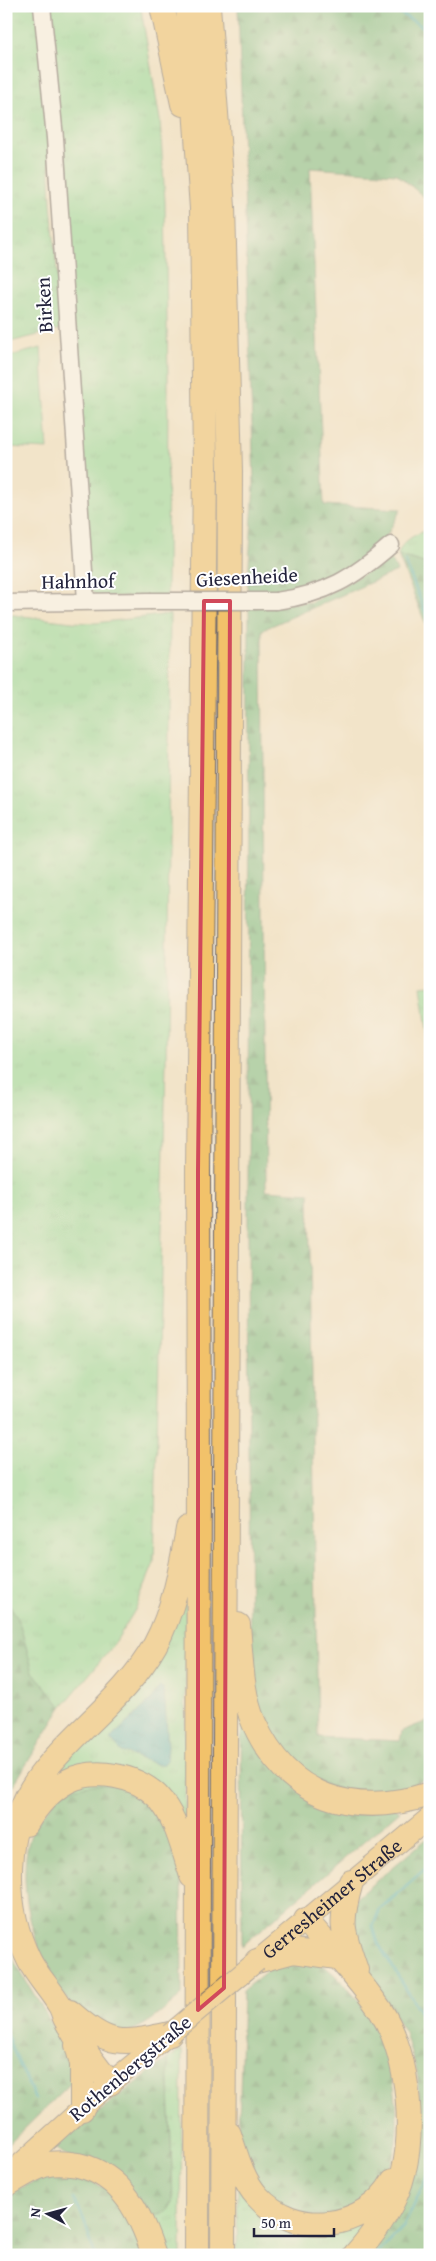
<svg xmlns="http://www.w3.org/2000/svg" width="436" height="2261" font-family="'Gentium Book Plus',serif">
  <defs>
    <pattern id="grass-tufts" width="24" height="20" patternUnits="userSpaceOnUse" patternTransform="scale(1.25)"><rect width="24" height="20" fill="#8add9e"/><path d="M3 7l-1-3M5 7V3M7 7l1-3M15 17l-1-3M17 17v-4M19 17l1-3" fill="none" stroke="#77bd89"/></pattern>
    <pattern id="forest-firs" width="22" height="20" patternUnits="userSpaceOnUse" patternTransform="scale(1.25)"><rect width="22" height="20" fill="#6fbc85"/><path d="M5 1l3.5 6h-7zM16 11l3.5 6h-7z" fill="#5b986e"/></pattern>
    <pattern id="water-ripples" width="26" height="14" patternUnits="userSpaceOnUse" patternTransform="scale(1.25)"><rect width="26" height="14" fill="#3cadb6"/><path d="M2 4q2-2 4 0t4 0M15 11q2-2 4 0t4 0" fill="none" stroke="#328c95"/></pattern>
  </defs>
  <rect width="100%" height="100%" fill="#fff"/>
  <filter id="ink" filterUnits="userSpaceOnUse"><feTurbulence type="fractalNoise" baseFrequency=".02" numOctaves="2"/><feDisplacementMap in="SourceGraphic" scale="10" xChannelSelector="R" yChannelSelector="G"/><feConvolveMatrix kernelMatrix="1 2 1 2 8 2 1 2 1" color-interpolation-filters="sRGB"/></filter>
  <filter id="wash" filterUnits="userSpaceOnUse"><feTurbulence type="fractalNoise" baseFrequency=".0096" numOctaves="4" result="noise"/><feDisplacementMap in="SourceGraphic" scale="20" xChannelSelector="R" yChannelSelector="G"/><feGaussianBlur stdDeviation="1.12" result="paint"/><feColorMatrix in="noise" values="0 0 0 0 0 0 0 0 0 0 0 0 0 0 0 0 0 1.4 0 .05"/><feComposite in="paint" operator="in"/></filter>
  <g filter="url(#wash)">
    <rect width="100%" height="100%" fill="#f2e4c9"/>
    <path fill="url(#grass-tufts)" stroke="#56806c" d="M6,6H38L47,103L51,204L62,329L6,343Z
      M45,6H140L141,9L160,120L165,202L168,380L167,598L97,596L88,588Z
      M430,528V565L398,555C401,540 417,534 430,528Z
      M6,614L72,622L96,623L170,614L166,1062L154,1563L135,1610L113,1646L62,1707L33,1672L18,1618L6,1600Z
      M430,985V1052L421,986Z
      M186,1597L185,1819L32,1795Z
      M182,2050L181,2255H161L147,2217L173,2202L168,2058Z
      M238,2179L383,2201L351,2255H237Z"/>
    <path fill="url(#forest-firs)" stroke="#486f60" d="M238,6H430V202L397,174L310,168L324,505L401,509L381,547L337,576L286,596H247L254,484Z
      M398,555L430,565V635Z
      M391,559L397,571L262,630L266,1190L309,1193L318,1737L400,1741L402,1731L430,1720V1777L398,1791L343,1793L294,1768L258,1713L250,1673L248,1221L249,606L312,602Z
      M6,1600L18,1618L33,1672L62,1707L11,1789L6,1810Z
      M241,1691L271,1764L400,1811L242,1946Z
      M124,1785L154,1804L181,1863L182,1995C162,2012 145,2029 119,2034C104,2025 86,2016 73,2005C35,1970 11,1875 34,1827C37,1820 44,1814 48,1809C52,1804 56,1798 61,1794C79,1782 103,1785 124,1785Z
      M430,1836V2255H367L417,2148L420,2106L417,2072L405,2033L357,1953L347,1926L357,1897Z
      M6,1934L14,1961L72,2057L71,2083L6,2147Z
      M284,1961L322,1964C343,1981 365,2005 377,2030C397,2073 411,2155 374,2192C324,2241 251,2204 239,2141C236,2128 240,2110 240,2096C241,2061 242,2025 243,1990L272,1967Z
      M168,2058L173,2202L167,2212L147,2217L60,2151L55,2145Z
      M61,2169L117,2193L147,2255H6V2195Z"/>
    <path fill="#8add9e" stroke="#56806c" d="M41,348L48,449L6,447V357Z"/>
    <path fill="url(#water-ripples)" stroke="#2f6878" d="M160,1686L164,1689L168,1745L167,1760L164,1764L158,1765L122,1752L110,1739L151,1700Z"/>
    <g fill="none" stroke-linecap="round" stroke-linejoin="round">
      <path stroke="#3cadb6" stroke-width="3" d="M388,6L430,31
        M430,159L425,167L430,171
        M405,561L430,624
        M430,1865L380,1909L373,1926L378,1943L422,2015L430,2045
        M6,2034L35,2099
        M74,2199L84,2220L95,2255
        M376,2255L403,2227L430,2172"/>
    </g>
  </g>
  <g filter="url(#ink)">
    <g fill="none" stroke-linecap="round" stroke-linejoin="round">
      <g stroke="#6b666d" stroke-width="19">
        <path id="minor" d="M42,6L55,138L86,601
          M276,601C327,594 353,578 391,545
          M6,603L150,601"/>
      </g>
      <g stroke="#6b666d" stroke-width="22">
        <g id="major">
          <path id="s1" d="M258,1960L430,1817"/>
          <path d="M6,2177L110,2083L170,2034"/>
        </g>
      </g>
      <g stroke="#6b666d" stroke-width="26">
        <path id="highway" d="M162,6L183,104
          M188,6L202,209L205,466L198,1172L199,1469L197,2255
          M208,6L223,207L230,471L223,2255
          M238,1625C241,1657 241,1694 254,1723C288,1799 355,1818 430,1794
          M26,1824C36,1807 49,1791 68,1781C95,1768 135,1775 157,1796C177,1817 183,1850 192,1876
          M351,1882C339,1924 342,1930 356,1970
          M306,1920C331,1950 360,1979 381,2011C410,2056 418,2143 397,2192C387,2216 372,2236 355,2255
          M257,1961L294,1951L337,1957
          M70,2012C110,2047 119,2045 170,2034
          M77,2045L82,2064V2109
          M110,2083C93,2063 77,2041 65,2018C63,2013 62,2008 59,2004C50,1989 37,1976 29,1960C2,1905 2,1826 40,1776C75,1730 126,1697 155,1645C174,1610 181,1569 188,1529
          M229,2134C236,2155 242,2179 257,2196C295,2239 366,2230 393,2181
          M6,2185C18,2178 31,2169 44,2165C55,2162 67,2163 78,2165C123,2175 141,2215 154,2255"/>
      </g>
      <use href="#minor" stroke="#fff" stroke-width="16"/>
      <use href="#major" stroke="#f2c26a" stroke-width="20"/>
      <use href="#highway" stroke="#f2c26a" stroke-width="24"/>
      <g stroke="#6b666d" stroke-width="19" stroke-linecap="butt">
        <path id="minor-bridge" d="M150,601H276"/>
      </g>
      <g stroke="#6b666d" stroke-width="22" stroke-linecap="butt">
        <path id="major-bridge" d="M170,2034L257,1961"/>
      </g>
      <use href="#minor-bridge" stroke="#fff" stroke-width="16"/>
      <use href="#major-bridge" stroke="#f2c26a" stroke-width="20"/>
    </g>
  </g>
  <path d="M0 0H436V2261H0ZM204,601H230L224,1988L198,2010V1172Z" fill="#f2e4c9" fill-opacity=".55" fill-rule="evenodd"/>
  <path fill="none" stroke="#d1495b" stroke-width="4" stroke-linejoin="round" d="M204,601H230L224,1988L198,2010V1172Z"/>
  <g text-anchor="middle" stroke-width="4" stroke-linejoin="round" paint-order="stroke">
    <g font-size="20" fill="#22223b" stroke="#fff">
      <text transform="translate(44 305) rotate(-93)" y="7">Birken</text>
      <text transform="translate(247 577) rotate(-3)" y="7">Giesenheide</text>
      <text transform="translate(78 581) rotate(-1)" y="7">Hahnhof</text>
      <text dy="7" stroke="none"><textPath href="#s1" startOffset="96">Gerresheimer Straße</textPath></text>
      <text transform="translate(130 2068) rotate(-40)" y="7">Rothenbergstraße</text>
    </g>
  </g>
  <rect width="436" height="2261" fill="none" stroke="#fff" stroke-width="25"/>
  <g transform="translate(48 2214) rotate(276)" stroke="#ffffff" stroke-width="4" paint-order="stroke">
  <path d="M0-4L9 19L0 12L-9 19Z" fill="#22223b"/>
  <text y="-8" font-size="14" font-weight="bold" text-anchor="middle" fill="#22223b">N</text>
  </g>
  <path d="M254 2228v8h80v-8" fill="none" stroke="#22223b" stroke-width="2.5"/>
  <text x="261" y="2228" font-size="15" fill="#22223b" stroke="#ffffff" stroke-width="4" paint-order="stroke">50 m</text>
</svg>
